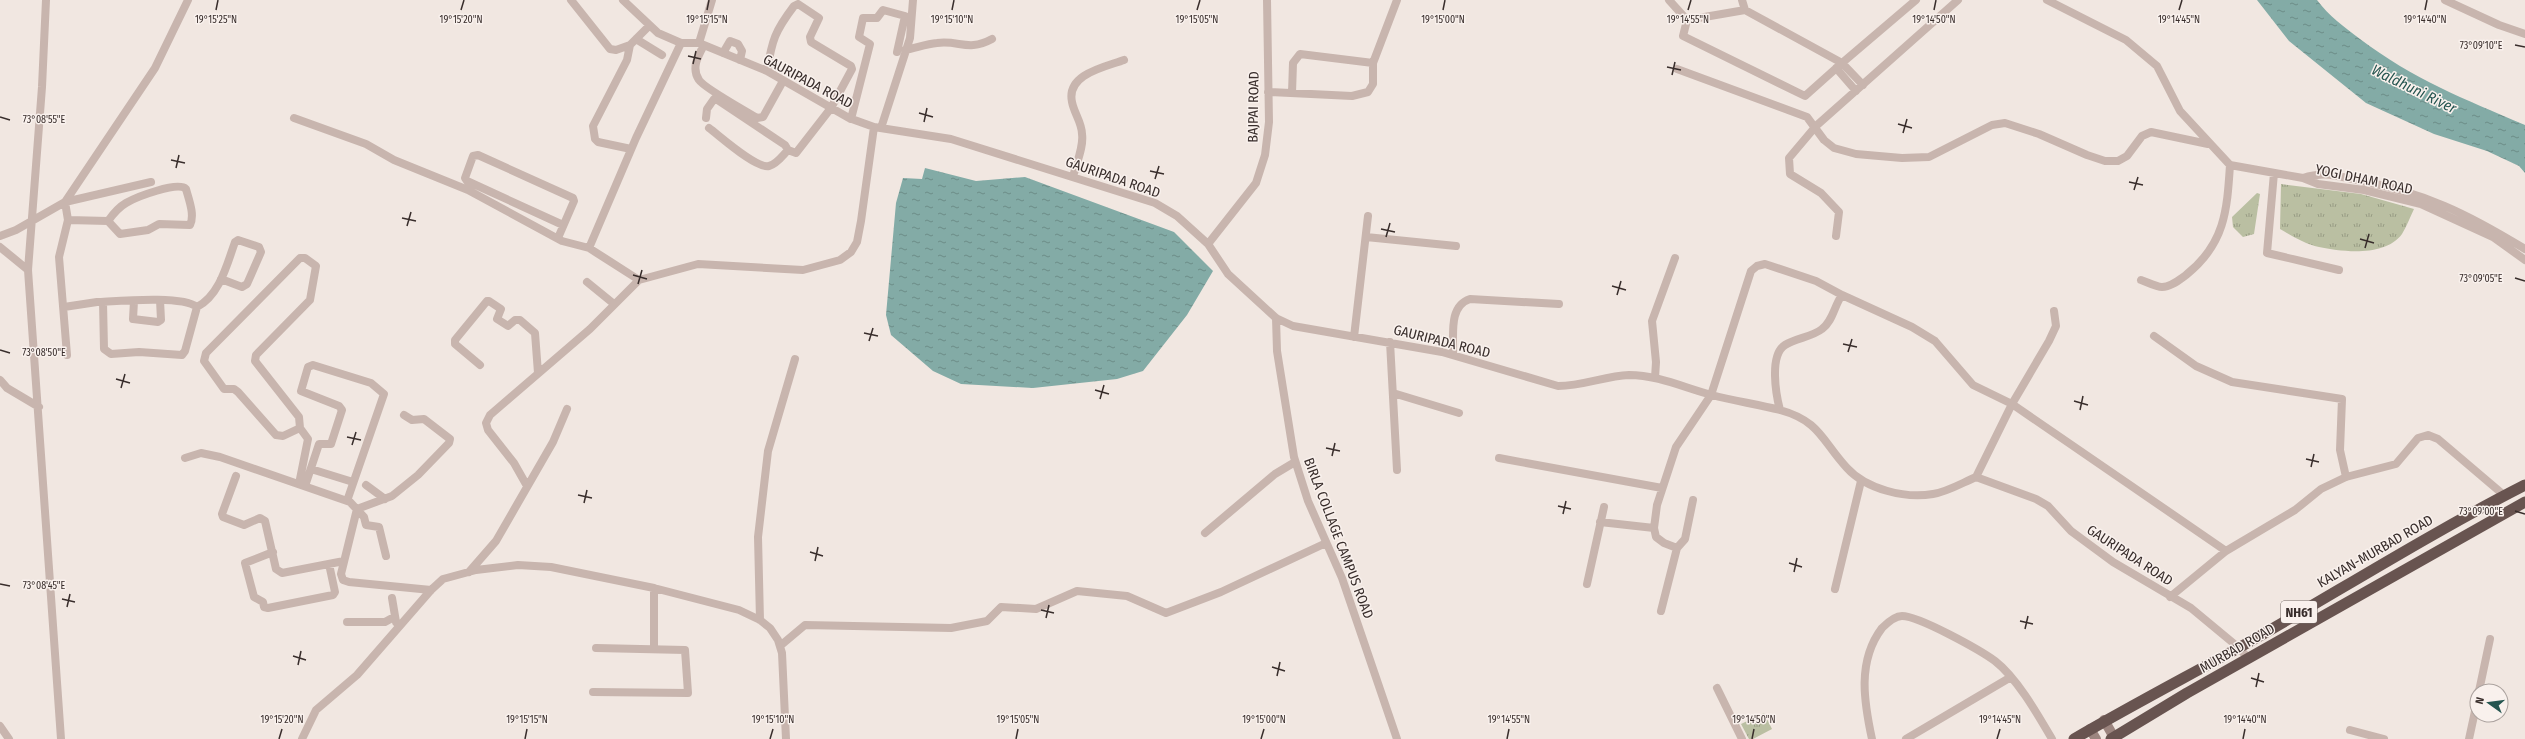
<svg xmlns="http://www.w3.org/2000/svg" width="2525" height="739" font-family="'Fira Sans Condensed',sans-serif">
  <defs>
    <pattern id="park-tufts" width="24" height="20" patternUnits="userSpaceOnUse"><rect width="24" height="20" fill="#babfa2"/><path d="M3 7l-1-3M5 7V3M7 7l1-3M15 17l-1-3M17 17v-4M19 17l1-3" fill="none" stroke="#989c84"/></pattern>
    <pattern id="water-ripples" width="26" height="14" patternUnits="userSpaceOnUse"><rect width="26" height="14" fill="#83aba6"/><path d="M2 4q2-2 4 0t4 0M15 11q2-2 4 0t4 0" fill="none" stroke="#6c8c87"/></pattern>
  </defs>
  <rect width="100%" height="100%" fill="#f1e7e1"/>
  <path fill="url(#park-tufts)" d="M2281,184L2361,194L2414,209C2410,217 2407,226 2402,234C2385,257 2343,252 2319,247C2305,244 2292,236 2280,229Z
    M2257,193L2260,194L2254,234L2243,237L2233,227L2232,217Z
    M1764,713L1772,729L1753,739H1749L1741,724Z"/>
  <path fill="url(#water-ripples)" d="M2257,0H2317C2329,16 2344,27 2360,39C2413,79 2464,99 2525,125V173L2519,166L2487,151L2434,134L2366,103L2289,41Z
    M925,168L976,181L1025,177L1174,232L1213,271L1187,315L1143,371L1117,379L1033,388L961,384L933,371L891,335L886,315L896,203L903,178L922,179Z"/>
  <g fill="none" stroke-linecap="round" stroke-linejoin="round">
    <path stroke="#c8b5ae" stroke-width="8" d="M46,0L42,87L28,270L61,739
      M571,0L610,49L616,50L630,45
      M623,0L658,33L681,43H699L767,71L849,118L874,127L951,139L1155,203L1177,216L1208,244L1228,274L1276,318L1293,326L1442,352L1558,386C1583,386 1605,376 1629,375C1658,375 1685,388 1712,395C1734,401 1757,404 1780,410C1820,421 1822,441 1847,468C1866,489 1905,499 1933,494C1947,492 1962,483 1976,477L2036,499L2048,506L2071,531L2113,562L2191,608L2238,647L2249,659
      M1669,0L1687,20
      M1742,0L1745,10L1842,63L1916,0
      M2047,0L2126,40L2157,66L2180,111L2230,165L2303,178L2318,184L2364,190L2421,204L2493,237L2525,260
      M2445,0L2499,25L2525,34
      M1745,10L1687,20L1683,36L1805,96L1842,63L1863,85
      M636,39L662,55
      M699,43L712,0
      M704,45C698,56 691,68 699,80C704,88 746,111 757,118L763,117L783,81
      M905,50C916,48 926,44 937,43C960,40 968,52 992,39
      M723,53L730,41L738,44L742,51L740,60
      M1836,68L1856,91
      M1677,69L1807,117L1824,140L1834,148L1856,154L1902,158L1929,157L1992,125L2005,123L2039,134L2087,155L2105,161H2118L2127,156L2142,136L2151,132L2208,144
      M1268,92L1352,96L1368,92L1373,84V63L1397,0
      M1292,93L1293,63L1300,54L1373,63
      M294,118L366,144L394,160L468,190L562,241L589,248
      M706,118L707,109L714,99H716L785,145L788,150
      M851,119L870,44L859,37L863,18H877L883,10L905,16L897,52
      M709,128C720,136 756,169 769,166C777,164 783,155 788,150L796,153L831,108L852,69L851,66L811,42L810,37L819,18L798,4L794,6C775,31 772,40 767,71
      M881,128L910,38L913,0
      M631,149L598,142L595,139L593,126L627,60L630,45L649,26
      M2274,173L2267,253L2339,270
      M1073,177C1076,164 1084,147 1082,134C1082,123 1074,113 1072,102C1066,74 1105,67 1124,60
      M2303,178C2324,171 2336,176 2357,180C2425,193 2466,213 2525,249
      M68,220L108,221L120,234L148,230L159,224L190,225C195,215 189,200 186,189C178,181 136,197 126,203C119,207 113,214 108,221
      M0,236L16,230L65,202L155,68L188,0
      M1836,236L1839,212L1821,193L1790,174L1789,158L1816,126L1958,0
      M1366,237L1456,246
      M558,238L574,201L573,198L478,155L473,156L465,178L467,181L563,225
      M1208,244L1256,183L1265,155L1269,122L1267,0
      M0,247L28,270
      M639,280L589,248L636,138L681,43
      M2141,280C2147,282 2156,287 2162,287C2171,287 2179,280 2186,275C2225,244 2227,211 2230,165
      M587,282L614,304
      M134,301L133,319L158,322L161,320L160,300
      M64,307L97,302C118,301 183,295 197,307L185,351L182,355L139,352L111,354L104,349L103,302
      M197,307C220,295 227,264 235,242L238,240L259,247L261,252L247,284L242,287L221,279
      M1276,318L1277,351L1294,457L1308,501L1342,578L1397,739
      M2154,336L2196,366L2232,382L2342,399L2340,450L2346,477
      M1354,337L1368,216
      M1390,342L1397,470
      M67,355L59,257L68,220L65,202L151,182
      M1453,355C1454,336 1448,306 1470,299L1559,304
      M480,365L455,344V340L487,301H489L501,309L497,319L508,326L515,320H520L535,333L538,373
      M1655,378L1656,362L1652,321L1675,258
      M0,380L7,388L39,407
      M1393,393L1459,413
      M1780,410C1776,395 1769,355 1785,345C1796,338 1812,337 1822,329C1833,321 1834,306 1842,295L1912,327L1935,341L1973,385L2012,404L2226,551
      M404,415L412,420L424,419L450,439L449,443L418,475L392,496L357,509L341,574L343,580L349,582L431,590
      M185,458L201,453L220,457L350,502L364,517L366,525L379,527L386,556
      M1499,458L1662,488
      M311,469L353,482
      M236,476L222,514L223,517L244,525L260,518L265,521L276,569L282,573L344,561
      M1976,477L2012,404L2049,341L2056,326L2054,311
      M299,484L308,439L300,428L299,417L255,361L256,355L310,300L316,266L305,258H300L206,353L204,361L224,389H234L238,392L276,435L283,436L300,428
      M366,485L385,499
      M305,486L319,444H331L342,410L339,406L301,391L308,367L313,365L371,383L384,394L347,501
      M527,486L514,463L488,430L486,423L490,415L590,329L639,280L698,264L803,270L840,260L851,252L857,242L861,221L874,127
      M1600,522L1654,528
      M1205,533L1275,474L1295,462
      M1677,548L1664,543L1656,537L1654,528L1657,505L1676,447L1711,395L1751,271L1757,266L1765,264L1816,281L1842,295
      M273,552L245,563L254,597L263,602L264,607L268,608L333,595L335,592L329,564
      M469,572L496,541L553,442L567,409
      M1587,584L1604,507
      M1835,589L1861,481
      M2170,597L2226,551L2295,510L2321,489L2346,477L2396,464L2418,438L2428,435L2438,439L2505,496
      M392,598L396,622
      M1661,611L1677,548L1685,539L1693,500
      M760,620L758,537L768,451L795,359
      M347,622H385L394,617
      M780,646L805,625L951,628L987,621L1001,607L1036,609L1077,591L1127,596L1166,613L1221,592L1326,543
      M654,649V588
      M1717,688L1742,739
      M2479,691L2490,639
      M593,692L688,693L685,650L596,648
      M0,726L9,739
      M2350,730L2384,739
      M302,739L316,710L357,675L431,590L443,579L476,570L518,565L551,567L654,588L739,610L760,620L770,628L778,640L782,653L786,739
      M1872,739C1864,702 1857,661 1882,628C1887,623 1895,616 1902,616C1919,616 1980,650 1995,661C2017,678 2038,715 2052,739
      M1906,739L2011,677
      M2469,739L2477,702"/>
    <path stroke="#9c857f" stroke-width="10" d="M2104,720L2115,739
      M2090,729L2096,739"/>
    <path stroke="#685450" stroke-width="11" d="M2074,739C2132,705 2192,674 2251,641C2342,589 2431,533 2525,485
      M2111,739L2187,693L2525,502"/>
  </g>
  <path fill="none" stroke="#382d2b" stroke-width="1.5" d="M216,10L218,0M461,10L464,0M707,10L709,0M952,10L954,0M1197,10L1200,0M1443,10L1445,0M1688,10L1691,0M1934,10L1936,0M2179,10L2182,0M2425,10L2427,0M2515,45L2525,47M688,56L701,59M693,64L696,51M1667,67L1681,70M1672,75L1675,62M919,113L933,117M0,117L10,120M924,122L927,108M1898,124L1912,128M1903,133L1907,119M171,160L185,163M176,168L179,155M1150,171L1164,174M1155,179L1159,166M2129,182L2143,185M2134,190L2138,177M402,218L416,221M407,226L411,212M1381,229L1395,232M1386,237L1390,223M2360,239L2374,243M2365,248L2369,234M633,275L647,279M2515,278L2525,281M638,284L642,270M1612,286L1626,290M1617,295L1621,281M864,333L878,336M869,341L873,328M1843,344L1857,347M0,350L10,353M1848,352L1852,339M116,379L130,383M121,388L125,374M1095,390L1109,394M1100,399L1104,385M2074,401L2088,405M2080,410L2083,396M347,437L361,440M352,445L356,432M1326,448L1340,451M1332,456L1335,443M2306,459L2319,462M2311,467L2314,454M578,495L592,498M584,503L587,490M1558,506L1571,509M2515,511L2525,514M1563,514L1566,501M810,552L823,556M815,561L818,547M1789,563L1802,567M1794,572L1797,558M0,584L10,586M62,599L75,602M67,607L70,594M1041,610L1054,613M1046,618L1049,605M2020,621L2033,624M2025,629L2028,616M293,656L306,660M298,665L301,651M1272,667L1285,671M1277,676L1280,662M2251,678L2264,682M2256,687L2259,673M279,739L282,729M525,739L527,729M770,739L773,729M1016,739L1018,729M1261,739L1264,729M1507,739L1509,729M1752,739L1754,729M1997,739L2000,729M2243,739L2245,729"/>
  <g text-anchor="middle" stroke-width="3" stroke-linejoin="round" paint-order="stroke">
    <rect fill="#f9f1ed" stroke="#726865" stroke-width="1" x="2281" y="601" width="36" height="22" rx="3"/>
    <g font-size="13" font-weight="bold" fill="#382d2b">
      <text x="2299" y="617">NH61</text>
    </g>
    <g font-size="14" fill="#382d2b" stroke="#f9f1ed">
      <text transform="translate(808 81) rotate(28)" y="5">GAURIPADA ROAD</text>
      <text transform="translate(1253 107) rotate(-89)" y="5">BAJPAI ROAD</text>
      <text transform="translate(1113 177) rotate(19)" y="5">GAURIPADA ROAD</text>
      <text transform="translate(2364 179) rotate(12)" y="5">YOGI DHAM ROAD</text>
      <text transform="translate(1442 341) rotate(14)" y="5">GAURIPADA ROAD</text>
      <text transform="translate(1339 538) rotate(69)" y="5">BIRLA COLLAGE CAMPUS ROAD</text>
      <text transform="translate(2375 551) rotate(-30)" y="5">KALYAN-MURBAD ROAD</text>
      <text transform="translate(2130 555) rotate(33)" y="5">GAURIPADA ROAD</text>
      <text transform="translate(2237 648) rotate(-30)" y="5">MURBAD ROAD</text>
    </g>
    <g font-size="15" font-style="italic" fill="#255550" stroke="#f9f1ed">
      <text transform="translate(2414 89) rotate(26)" y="5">Waldhuni River</text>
    </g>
  </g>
  <g font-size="10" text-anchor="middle" fill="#382d2b" stroke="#f9f1ed" stroke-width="3" stroke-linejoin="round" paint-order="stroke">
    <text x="216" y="23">19°15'25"N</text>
    <text x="461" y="23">19°15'20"N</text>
    <text x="707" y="23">19°15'15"N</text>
    <text x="952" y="23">19°15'10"N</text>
    <text x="1197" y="23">19°15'05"N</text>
    <text x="1443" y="23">19°15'00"N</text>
    <text x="1688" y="23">19°14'55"N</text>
    <text x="1934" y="23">19°14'50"N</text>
    <text x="2179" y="23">19°14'45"N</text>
    <text x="2425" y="23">19°14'40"N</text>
    <text x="2481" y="49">73°09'10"E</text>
    <text x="44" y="123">73°08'55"E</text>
    <text x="2481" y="282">73°09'05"E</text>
    <text x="44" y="356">73°08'50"E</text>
    <text x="2481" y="515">73°09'00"E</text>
    <text x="44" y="589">73°08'45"E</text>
    <text x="282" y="723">19°15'20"N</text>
    <text x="527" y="723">19°15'15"N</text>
    <text x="773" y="723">19°15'10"N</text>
    <text x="1018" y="723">19°15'05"N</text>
    <text x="1264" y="723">19°15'00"N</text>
    <text x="1509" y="723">19°14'55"N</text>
    <text x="1754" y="723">19°14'50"N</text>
    <text x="2000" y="723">19°14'45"N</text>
    <text x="2245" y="723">19°14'40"N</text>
  </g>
  <g transform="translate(2489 703) rotate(284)"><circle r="19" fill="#f9f1ed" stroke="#aca39f"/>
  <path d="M0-3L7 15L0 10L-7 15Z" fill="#255550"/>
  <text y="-6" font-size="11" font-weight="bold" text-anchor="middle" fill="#382d2b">N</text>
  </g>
</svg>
